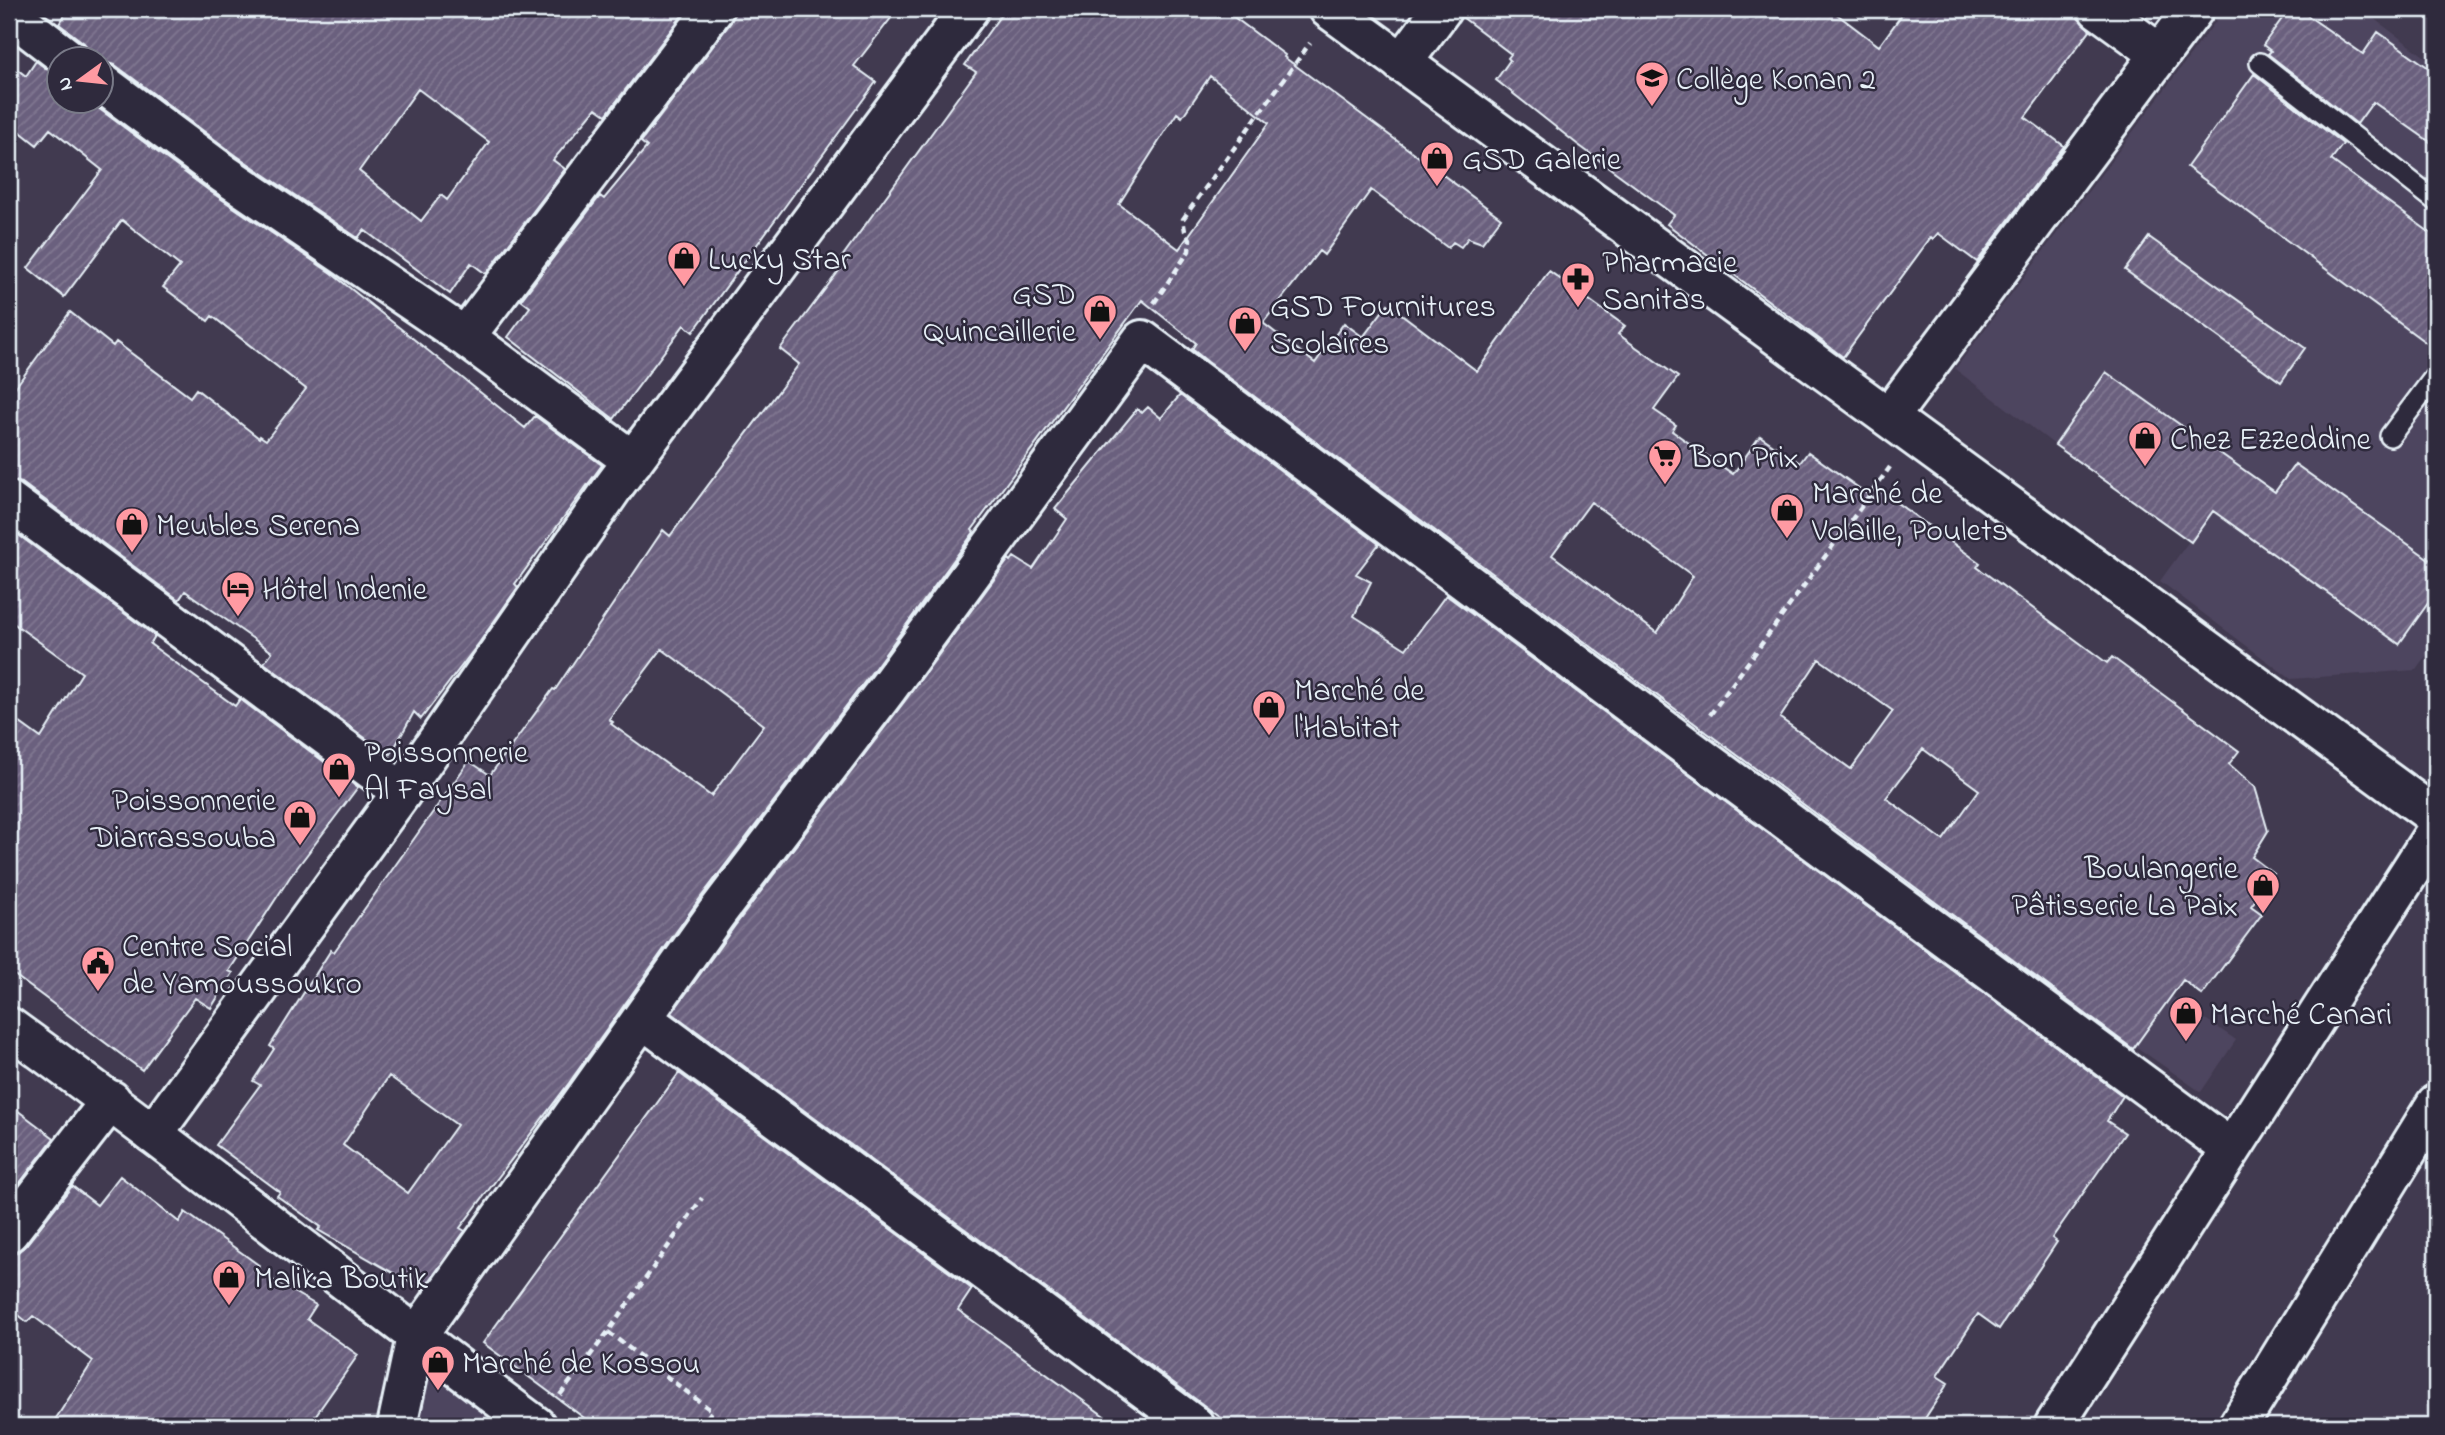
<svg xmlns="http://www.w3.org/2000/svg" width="2445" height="1435" font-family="'Indie Flower',sans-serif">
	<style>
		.built { fill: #4e455e }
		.building { fill: url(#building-hatch); stroke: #e8f1f8; stroke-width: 2; fill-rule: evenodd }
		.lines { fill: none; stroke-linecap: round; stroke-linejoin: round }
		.service-casing { stroke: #e8f1f8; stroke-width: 24 }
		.minor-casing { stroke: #e8f1f8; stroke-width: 44 }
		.tertiary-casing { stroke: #e8f1f8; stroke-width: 44 }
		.trunk-casing { stroke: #e8f1f8; stroke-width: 44 }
		.path { stroke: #e8f1f8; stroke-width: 4.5; stroke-dasharray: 7 5; stroke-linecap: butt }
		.service { stroke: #2f2a3d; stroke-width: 19 }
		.minor { stroke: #2f2a3d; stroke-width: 38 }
		.tertiary { stroke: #2f2a3d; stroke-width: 38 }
		.trunk { stroke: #2f2a3d; stroke-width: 38 }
		.labels { text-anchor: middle; stroke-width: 5; stroke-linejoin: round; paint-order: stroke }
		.poi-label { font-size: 32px; fill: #e8f1f8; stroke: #2f2a3d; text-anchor: start }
	</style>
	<defs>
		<pattern id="building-hatch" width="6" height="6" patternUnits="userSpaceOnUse" patternTransform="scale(1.75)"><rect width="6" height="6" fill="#6b607e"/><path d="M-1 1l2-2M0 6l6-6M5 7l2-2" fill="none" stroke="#807791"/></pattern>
	</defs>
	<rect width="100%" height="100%" fill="#413a50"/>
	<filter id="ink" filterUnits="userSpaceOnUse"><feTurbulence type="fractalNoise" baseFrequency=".0143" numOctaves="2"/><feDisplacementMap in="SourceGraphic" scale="14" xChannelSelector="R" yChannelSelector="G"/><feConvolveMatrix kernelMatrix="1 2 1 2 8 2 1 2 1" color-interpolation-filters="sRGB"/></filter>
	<g filter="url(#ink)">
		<path class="built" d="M2225,9H2361L2436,65V642L2416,670L2291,679L2160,581L2242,468L2107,372L2055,445L1955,369Z
			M2172,996L2236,1040L2201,1092L2135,1046Z
			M420,1359L507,1426H407Z"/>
		<path class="building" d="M69,9H687L606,115L596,108L553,160L565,169L486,274L471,263L450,294L364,230L358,238L237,156L115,65L102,62V60H91L90,51L84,43L59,24ZM418,89L489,142L447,200L441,195L421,221L359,171Z
			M735,9H898L854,66L876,82L693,332L684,325L614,419L508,337L530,307L521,300L600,196L604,199L647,147L641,142L731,22Z
			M1005,9H1223L1285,55L1284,57L1501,218L1482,243L1468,238L1461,247L1453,242L1448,248L1371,190L1324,255L1319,251L1263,323L1315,363L1344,323L1363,337L1388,304L1477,371L1549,271L1625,326L1618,334L1678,377L1654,410L1676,425L1672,431L1733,474L1760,436L1800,463L1808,452L1873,498L1879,490L1980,563L1977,567L2107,663L2112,657L2239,751L2229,764L2255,787L2268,831L2252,857L2274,874L2251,906L2262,914L2202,995L2183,980L2133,1049L1208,362L1192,349L1196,343L1142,300L972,530L974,532L869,676L698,901L569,1083L460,1228L465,1231L423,1290L318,1230L321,1227L277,1196L280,1192L216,1145L260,1085L253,1081L274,1049L270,1046L331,950L334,952L469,761L490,775L553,689L555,690L663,530L670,536L799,364L780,349L847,260L842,257L976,72L965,65ZM1210,76L1269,123L1179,249L1119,204L1177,113L1182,117ZM1591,502L1693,576L1657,633L1552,555ZM662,649L764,725L711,796L611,724L613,722L609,719ZM1819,659L1893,711L1851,769L1780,718ZM1923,749L1979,790L1943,840L1886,798ZM389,1076L457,1125L408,1193L343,1145Z
			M1463,9H1830L1879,46L1906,9H2076L2078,18L2090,30L2025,117L2064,146L1977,262L1938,233L1933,239L1931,237L1843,357L1667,224L1674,215L1577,144L1496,80L1510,60L1508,58L1511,54L1462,17Z
			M2289,9H2298L2363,54L2378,32L2436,73V146L2373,102L2357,124L2268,54L2271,51L2263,45Z
			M36,61L60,79V102H90L211,192L331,273L525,428L535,416L602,465L515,584L518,587L479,643L421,719L414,712L391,754L384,752L264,663L272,652L185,591L179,600L22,483L9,480V396L70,312L113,346L116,342L190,397L196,389L259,438L260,436L266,440L306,389L212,316L208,321L163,287L180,266L122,220L64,297L28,268L102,170L50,129L37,145L9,123V63L26,76Z
			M2254,74L2343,144L2331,160L2436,237V350L2187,167Z
			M2149,237L2305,348L2281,382L2125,270Z
			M2106,372L2275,492L2295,464L2436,564V592L2399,644L2213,511L2191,542L2055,445Z
			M1180,395L1379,544L1356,574L1371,582L1354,616L1406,649L1446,595L2123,1096L2107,1121L2125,1133L2052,1238L2057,1242L1999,1329L1978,1314L1937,1376L1948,1383L1920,1426H1232L672,1013L734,927L904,702L1009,559L1011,561L1014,557L1033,569L1067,519L1055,509L1137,409L1142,413L1148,407L1161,418Z
			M9,528L155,636L150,644L235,706L240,699L358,787L290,877L229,971L233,973L211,1008L195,998L142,1070L9,971V715L41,738L82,673L9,620Z
			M679,1073L972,1289L958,1310L1118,1426H595L483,1343Z
			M9,1104L54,1138L9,1197Z
			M120,1176L179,1222L185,1212L260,1266L257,1271L316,1305L307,1319L358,1355L308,1426H51L93,1361L33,1316L27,1322L9,1307V1253L18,1252L26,1245L72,1186L97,1205Z"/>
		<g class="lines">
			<g class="service-casing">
				<path id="service" d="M2260,63L2436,201
					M2390,436L2436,375"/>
			</g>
			<g class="minor-casing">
				<path id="minor" d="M2098,9L2160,54
					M9,13L70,60
					M1402,63L1442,9
					M102,83L224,174L465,337L633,461
					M465,337L714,9
					M1889,417L2194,9
					M9,501L402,792
					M643,1019L1195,1426
					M153,1134L402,792L614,486L969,9
					M9,1232L111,1100
					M397,1426L416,1337L716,914L887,689L1142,340L1687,747L2231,1149"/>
			</g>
			<g class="tertiary-casing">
				<path id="tertiary" d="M1329,9L2436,817
					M9,1027C188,1156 359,1295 536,1426
					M2054,1426L2436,831"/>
			</g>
			<g class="trunk-casing">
				<path id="trunk" d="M2238,1426L2436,1104"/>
			</g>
			<path class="path" d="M1154,303L1189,251L1190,239L1185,231L1183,219L1310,43
				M1710,715L1890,467
				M608,1332L712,1411L701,1426
				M560,1395L608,1332L702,1198"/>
			<use href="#service" class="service"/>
			<use href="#minor" class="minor"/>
			<use href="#tertiary" class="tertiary"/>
			<use href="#trunk" class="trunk"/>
		</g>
	</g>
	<defs>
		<g id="school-pin" transform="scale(1.75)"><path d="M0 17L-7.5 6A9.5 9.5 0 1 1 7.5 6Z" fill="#ff9aa2" stroke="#2f2a3d"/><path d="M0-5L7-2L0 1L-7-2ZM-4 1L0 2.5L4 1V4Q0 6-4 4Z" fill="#111"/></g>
		<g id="shop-pin" transform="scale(1.75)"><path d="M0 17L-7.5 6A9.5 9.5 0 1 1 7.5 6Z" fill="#ff9aa2" stroke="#2f2a3d"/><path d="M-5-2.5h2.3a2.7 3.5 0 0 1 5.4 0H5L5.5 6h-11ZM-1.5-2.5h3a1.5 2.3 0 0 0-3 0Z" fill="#111"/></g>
		<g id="pharmacy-pin" transform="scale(1.75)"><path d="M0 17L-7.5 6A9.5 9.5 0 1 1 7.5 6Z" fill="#ff9aa2" stroke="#2f2a3d"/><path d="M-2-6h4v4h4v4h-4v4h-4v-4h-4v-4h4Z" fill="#111"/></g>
		<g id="supermarket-pin" transform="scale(1.75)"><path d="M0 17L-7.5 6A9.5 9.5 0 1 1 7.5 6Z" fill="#ff9aa2" stroke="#2f2a3d"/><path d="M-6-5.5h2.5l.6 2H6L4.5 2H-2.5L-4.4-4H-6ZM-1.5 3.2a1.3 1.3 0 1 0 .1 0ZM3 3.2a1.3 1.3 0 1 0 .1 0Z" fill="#111"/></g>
		<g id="hotel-pin" transform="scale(1.75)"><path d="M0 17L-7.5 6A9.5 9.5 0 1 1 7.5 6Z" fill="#ff9aa2" stroke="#2f2a3d"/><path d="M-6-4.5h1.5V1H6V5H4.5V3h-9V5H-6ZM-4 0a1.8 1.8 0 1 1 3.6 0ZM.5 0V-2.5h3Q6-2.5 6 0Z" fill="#111"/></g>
		<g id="civic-pin" transform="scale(1.75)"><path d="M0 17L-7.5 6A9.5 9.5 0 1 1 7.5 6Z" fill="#ff9aa2" stroke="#2f2a3d"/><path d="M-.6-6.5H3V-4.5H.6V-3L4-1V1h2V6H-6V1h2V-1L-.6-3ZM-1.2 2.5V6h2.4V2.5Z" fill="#111"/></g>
	</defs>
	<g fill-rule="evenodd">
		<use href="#school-pin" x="1652" y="78"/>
		<use href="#shop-pin" x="1437" y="158"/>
		<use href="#shop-pin" x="684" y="258"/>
		<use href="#pharmacy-pin" x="1578" y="279"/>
		<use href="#shop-pin" x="1100" y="311"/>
		<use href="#shop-pin" x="1245" y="323"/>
		<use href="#shop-pin" x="2145" y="438"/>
		<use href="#supermarket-pin" x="1665" y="456"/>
		<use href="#shop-pin" x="1787" y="510"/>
		<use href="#shop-pin" x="132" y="524"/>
		<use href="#hotel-pin" x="238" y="588"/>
		<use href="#shop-pin" x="1269" y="707"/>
		<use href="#shop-pin" x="339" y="769"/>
		<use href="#shop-pin" x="300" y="817"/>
		<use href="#shop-pin" x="2263" y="885"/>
		<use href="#civic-pin" x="98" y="963"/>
		<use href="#shop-pin" x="2186" y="1013"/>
		<use href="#shop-pin" x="229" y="1277"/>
		<use href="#shop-pin" x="438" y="1362"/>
	</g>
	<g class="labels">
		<g class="poi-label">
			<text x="1676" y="89">Collège Konan 2</text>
			<text x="1462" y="169">GSD Galerie</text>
			<text x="708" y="269">Lucky Star</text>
			<text x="1602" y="272">Pharmacie<tspan x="1602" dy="37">Sanitas</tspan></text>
			<text x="1076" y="304" text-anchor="end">GSD<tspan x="1076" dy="37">Quincaillerie</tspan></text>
			<text x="1270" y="316">GSD Fournitures<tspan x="1270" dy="37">Scolaires</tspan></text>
			<text x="2170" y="449">Chez Ezzeddine</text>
			<text x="1690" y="467">Bon Prix</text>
			<text x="1812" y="503">Marché de<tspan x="1812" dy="37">Volaille, Poulets</tspan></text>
			<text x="156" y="535">Meubles Serena</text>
			<text x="262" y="599">Hôtel Indenie</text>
			<text x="1294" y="700">Marché de<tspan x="1294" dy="37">l'Habitat</tspan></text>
			<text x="364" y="762">Poissonnerie<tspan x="364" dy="37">Al Faysal</tspan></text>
			<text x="276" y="810" text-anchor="end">Poissonnerie<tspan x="276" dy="37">Diarrassouba</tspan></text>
			<text x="2238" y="878" text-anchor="end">Boulangerie<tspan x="2238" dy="37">Pâtisserie La Paix</tspan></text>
			<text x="122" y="956">Centre Social<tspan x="122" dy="37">de Yamoussoukro</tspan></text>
			<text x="2210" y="1024">Marché Canari</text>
			<text x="254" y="1288">Malika Boutik</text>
			<text x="462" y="1373">Marché de Kossou</text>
		</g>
	</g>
	<rect width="2445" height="1435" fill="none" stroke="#2f2a3d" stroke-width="35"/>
	<rect x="18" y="18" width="2410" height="1400" fill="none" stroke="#e8f1f8" stroke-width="2.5" filter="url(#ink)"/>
	<g transform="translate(80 80) rotate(255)"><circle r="33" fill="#2f2a3d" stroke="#797a88" stroke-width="2"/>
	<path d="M0-5L12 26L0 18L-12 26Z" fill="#ff9aa2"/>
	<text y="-10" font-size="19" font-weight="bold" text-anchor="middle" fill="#e8f1f8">N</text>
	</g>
</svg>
